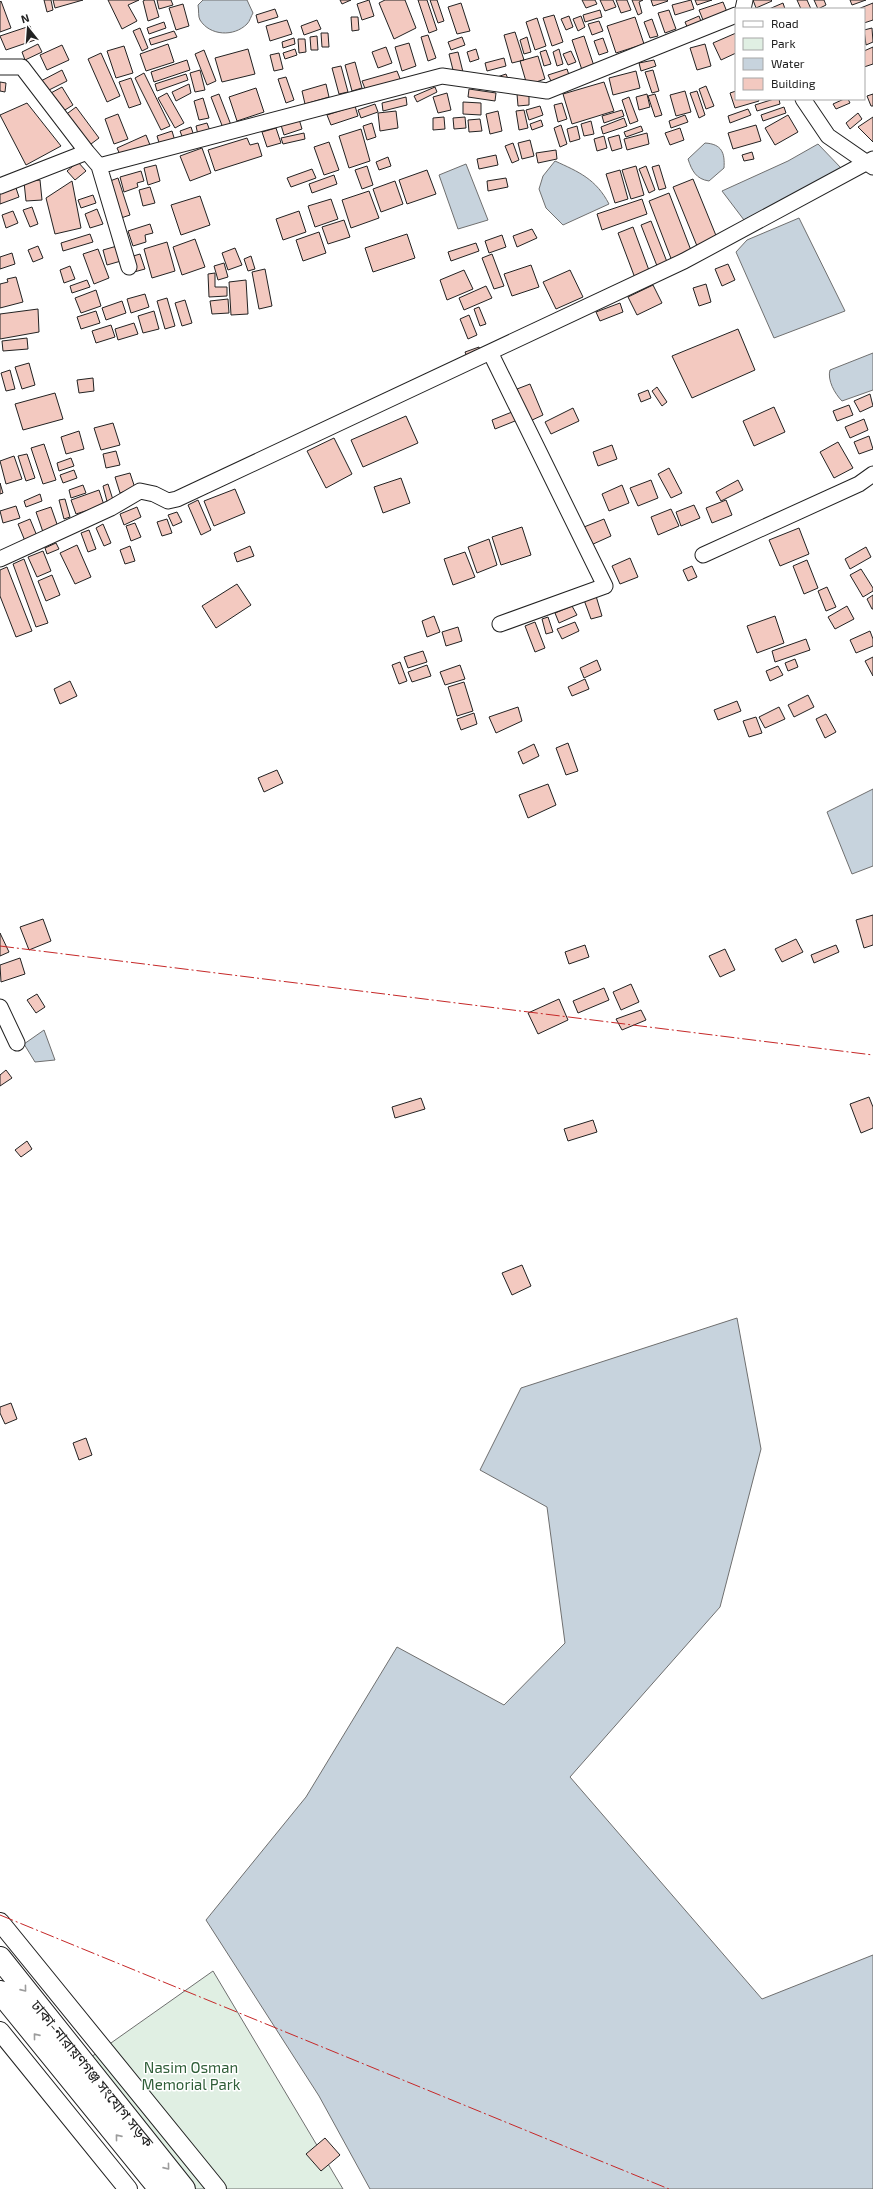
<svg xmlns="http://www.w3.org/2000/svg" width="873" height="2189" font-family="'Exo 2','Noto Sans Bengali',sans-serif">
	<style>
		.green { fill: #e0efe3; stroke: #6f6f6f }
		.water { fill: #c7d3dd; stroke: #6f6f6f }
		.building { fill: #f3c9c0; stroke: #222 }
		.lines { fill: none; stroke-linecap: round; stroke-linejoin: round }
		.minor-casing { stroke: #222; stroke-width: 17 }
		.tertiary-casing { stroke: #222; stroke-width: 20 }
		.primary-casing { stroke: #222; stroke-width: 24 }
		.minor { stroke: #fff; stroke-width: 15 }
		.tertiary { stroke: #fff; stroke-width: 18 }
		.primary { stroke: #fff; stroke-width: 22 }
		.power { stroke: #c62828; stroke-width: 1; stroke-dasharray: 14 3 2 3; stroke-linecap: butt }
		.oneway { stroke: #9c9c9c }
		.labels { text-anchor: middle; stroke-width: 3; stroke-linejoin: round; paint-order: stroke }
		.park-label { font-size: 15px; fill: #2f5e38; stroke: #fff }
		.street-label { font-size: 15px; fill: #222; stroke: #fff }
	</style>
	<rect width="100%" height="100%" fill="#fff"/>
	<path class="green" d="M213,1971L343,2189H189L84,2062Z"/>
	<path class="water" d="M203,0H247L253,13C251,16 250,21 247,24C234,37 210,36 200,20C198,17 199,10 198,5Z
		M705,143C722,144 725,153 724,168L709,181C696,179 692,171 688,159Z
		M818,144L842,169L744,220L722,191L788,161Z
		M555,161C579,172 596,179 609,204L563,225L546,208L539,189L543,176Z
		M466,164L488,220L458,229L439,175Z
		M799,218L845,311L774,338L736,252L747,240Z
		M873,353V390L842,401C835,394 827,380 830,370Z
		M873,789V866L852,874L827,812Z
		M44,1030L55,1060L35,1062L24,1044Z
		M737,1318L761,1449L720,1607L570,1777L762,1999L873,1955V2189H370L319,2096L206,1920L306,1797L397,1647L504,1705L565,1643L547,1507L480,1470L521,1388Z"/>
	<path class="building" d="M44,0H51L53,10L47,12Z
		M53,0H83L55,8Z
		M108,0H139L128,5L137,21L122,29Z
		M145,0H154L159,17L148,21L143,1Z
		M157,0H171L173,5L159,9Z
		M340,0H351L342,4Z
		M369,0L374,16L362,20L357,4Z
		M385,0H405L416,28L394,39L379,3Z
		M418,0H427L437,30L429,33Z
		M430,0H437L444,21L438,23Z
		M582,0H595L597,4L586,8Z
		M600,0H613L616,7L605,11Z
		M616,0H627L631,10L621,13Z
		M632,0H643L639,2L642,13L638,15Z
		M651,0H667L668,1L653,6Z
		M691,0L694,9L675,15L672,5Z
		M695,0H712L697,5Z
		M753,0H771L772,1L756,8Z
		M797,0H807L811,9H801Z
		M814,0H824L826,5L818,9Z
		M850,0H866L852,5Z
		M1,1L11,28L0,32V2Z
		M723,2L727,12L703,20L699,10Z
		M461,3L470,31L457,34L448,7Z
		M783,3L785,9H769Z
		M873,3V20L864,23V9H858Z
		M183,4L189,26L176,30L169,8Z
		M275,9L278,17L258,23L256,15Z
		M600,10L602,17L585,22L583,15Z
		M669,10L676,29L665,33L658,13Z
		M554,15L563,42L552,46L543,18Z
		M569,16L573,27L566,30L561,19Z
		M581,16L585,27L578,31L573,19Z
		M699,16L702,24L688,29L685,22Z
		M351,17H358L359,30L352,31Z
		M635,17L644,44L616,53L607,26Z
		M537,18L546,46L535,50L526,22Z
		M652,19L658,36L650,38L644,22Z
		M287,20L292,34L270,41L266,26Z
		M317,20L321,29L304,35L301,26Z
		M599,21L603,31L592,35L588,24Z
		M164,22L166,28L149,34L147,28Z
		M30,26L35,40L6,50L0,36Z
		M140,28L148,48L142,51L133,31Z
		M872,28L873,42L866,45L864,30Z
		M174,31L177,37L151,45L149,39Z
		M515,32L524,60L512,63L504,35Z
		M321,33H328L329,47H322Z
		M736,33V53L721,60L713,43Z
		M428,35L436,58L428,61L421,37Z
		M317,36L318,50H311L310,37Z
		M584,36L594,66L582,70L572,40Z
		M462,37L465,45L451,50L448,42Z
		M527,37L531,52L524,54L520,40Z
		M294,38L295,44L283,48L282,42Z
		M603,38L608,52L599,55L594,41Z
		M298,39H305L306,52L299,53Z
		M409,43L416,66L402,71L395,47Z
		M38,44L42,52L25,60L22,52Z
		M168,44L174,62L146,71L140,54Z
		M705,44L711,66L697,70L690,48Z
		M62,45L69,60L47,70L40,55Z
		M124,46L133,73L116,78L107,51Z
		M386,47L392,63L378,68L372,52Z
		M873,47V64L864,67V51Z
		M248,49L255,74L222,82L215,58Z
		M295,49L297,55L285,59L283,53Z
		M476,49L479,59L470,62L467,52Z
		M559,49L563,64L557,66L553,52Z
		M204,50L216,81L207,85L195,54Z
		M546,50L551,64L544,66L540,52Z
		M571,51L576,62L568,65L563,54Z
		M458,52L463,72L454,74L449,54Z
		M101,53L120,96L107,102L88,59Z
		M279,53L283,69L274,71L270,55Z
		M538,56L545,79L527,85L520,61Z
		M504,58L506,66L487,71L485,63Z
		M187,60L190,70L154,82L151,72Z
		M654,60L656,66L641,71L639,63Z
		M355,62L362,88L352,91L345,65Z
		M341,66L348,92L339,94L332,68Z
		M567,69L569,75L551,81L548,75Z
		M62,70L67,81L45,92L39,82Z
		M200,70L205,90L195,92L190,73Z
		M653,70L659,91L652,93L645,72Z
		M397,71L401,81L366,91L362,81Z
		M636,71L640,88L613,95L609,78Z
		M144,73L170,126L161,130L135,78Z
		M186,74L188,80L157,91L155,84Z
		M506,74L508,79L497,77Z
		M286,77L294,100L286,103L278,79Z
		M131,78L141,104L129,108L119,82Z
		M0,82L6,83L5,92L0,91Z
		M604,82L614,111L572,124L563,94Z
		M189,84L191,93L176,101L172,92Z
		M326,84L329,97L305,104L302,91Z
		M706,86L714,106L706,109L699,89Z
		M62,87L73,105L60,113L49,94Z
		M435,87L437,92L417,102L414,96Z
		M256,88L264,112L237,121L229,97Z
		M469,89L496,93L495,101L468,97Z
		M685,91L691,112L676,116L670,95Z
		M697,91L705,115L699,118L690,93Z
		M736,91V99H758L759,101L735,108L730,93Z
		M167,93L184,123L175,128L158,98Z
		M447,93L451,110L438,113L433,97Z
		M219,94L231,125L223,128L211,97Z
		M517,94H529V105L518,106Z
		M647,94L650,107L639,110L636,97Z
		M655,94L662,115L655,117L648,96Z
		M873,94V106H871L867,96Z
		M406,97L407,105L383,111L382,103Z
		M629,97L638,121L630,124L622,100Z
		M203,98L209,118L199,120L194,101Z
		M774,99H779L780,104L757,111L755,105Z
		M844,99H848L850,103L836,109L833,104Z
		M463,102L481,103V115L463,114Z
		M27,103L61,146L26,165L0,115Z
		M562,103L567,119L558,122L554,105Z
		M375,104L378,112L361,118L358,110Z
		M355,106L358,116L331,125L327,115Z
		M540,106L543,115L529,120L526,110Z
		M76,107L99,138L87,147L64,116Z
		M784,107L786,113L763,121L761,115Z
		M748,109L751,115L730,123L728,116Z
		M524,110L528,128L519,130L516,111Z
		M622,110L624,116L604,123L602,116Z
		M396,111L398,128L380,131L378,113Z
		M498,111L502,131L490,134L486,114Z
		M858,113L862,119L850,129L846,123Z
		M118,114L128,139L114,144L105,119Z
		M685,115L688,122L671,128L669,121Z
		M788,115L798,132L775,145L765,128Z
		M444,117L445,129L433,130V118Z
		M465,117L466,128L454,129L453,118Z
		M873,117V142L858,127Z
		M624,118L627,126L603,134L601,127Z
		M299,119L302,129L284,135L281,125Z
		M480,119L482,131L469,132L468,120Z
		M541,120L543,126L532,130L530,124Z
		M591,121L594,134L584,136L581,124Z
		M207,123L210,131L198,135L196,126Z
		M372,123L376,137L367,140L363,126Z
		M561,125L567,144L560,147L554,128Z
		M756,125L761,141L733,149L728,133Z
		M577,126L580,139L570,142L567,129Z
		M641,126L643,131L626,137L624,132Z
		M191,127L194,136L183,139L180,131Z
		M276,128L281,143L267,147L262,132Z
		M680,128L684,140L670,145L665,133Z
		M361,129L370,161L349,168L339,136Z
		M172,131L175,141L160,146L157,136Z
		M304,133L305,139L283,144L281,138Z
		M647,133L649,144L627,150L624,139Z
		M146,135L150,145L121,157L117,148Z
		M619,135L622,148L612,151L608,138Z
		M604,136L607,148L597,151L594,139Z
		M247,138L250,145L258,143L262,156L215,171L208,150Z
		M530,140L534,156L522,159L518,143Z
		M329,142L339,170L324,175L314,147Z
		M513,143L519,160L512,163L505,146Z
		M202,148L211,173L190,181L180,156Z
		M556,150L557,159L538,163L536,153Z
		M752,152L754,159L744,161L742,155Z
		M496,155L498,165L479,169L477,159Z
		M388,157L391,166L379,170L376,162Z
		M78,162L86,171L75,180L67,171Z
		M156,165L160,181L148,185L144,168Z
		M659,165L666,188L659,190L652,167Z
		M367,166L373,185L362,189L355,170Z
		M636,166L644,195L631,199L622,170Z
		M646,166L655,190L649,193L639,169Z
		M312,169L316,178L291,187L287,178Z
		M427,170L436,194L407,204L399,180Z
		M620,170L628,199L615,203L606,174Z
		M141,171L144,181L137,183L138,187L124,192L120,177Z
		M334,175L337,184L312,193L309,184Z
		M118,178L130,215L121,218L110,181Z
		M506,178L508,187L488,191L487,181Z
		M693,179L717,238L697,246L673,187Z
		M40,180L42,200L26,201L24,182Z
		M72,181L81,228L55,234L46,198Z
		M395,181L403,204L381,212L373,189Z
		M150,187L155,203L143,206L139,190Z
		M16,188L19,197L0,204V194Z
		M369,191L379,218L351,228L342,200Z
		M669,193L692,253L672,261L649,201Z
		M93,195L96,203L81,208L78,200Z
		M200,196L210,225L181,235L171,205Z
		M331,199L338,219L315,227L308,206Z
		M642,199L647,214L602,230L597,214Z
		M32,207L38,224L30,227L23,210Z
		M97,209L103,224L90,228L85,214Z
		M13,211L18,223L6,228L2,215Z
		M299,211L306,232L283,240L276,219Z
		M344,220L350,237L328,244L322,227Z
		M651,221L669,267L659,271L641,225Z
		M150,224L153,233L145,235L146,242L133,246L128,231Z
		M633,227L650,273L635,278L618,233Z
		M532,229L537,238L517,247L513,236Z
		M319,232L326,253L303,261L296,240Z
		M90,234L93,242L63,251L61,243Z
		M407,234L415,258L373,272L365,248Z
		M502,235L506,247L489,253L485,241Z
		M195,239L205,267L182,275L173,247Z
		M167,242L175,271L152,278L144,249Z
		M476,243L479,251L451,261L448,252Z
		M38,246L43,258L33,262L28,250Z
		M117,246L121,261L107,265L103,250Z
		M235,248L242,265L228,270L222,253Z
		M98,249L109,278L94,284L83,254Z
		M12,253L15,264L0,269V257Z
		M140,254L145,269L134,272L130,257Z
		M492,254L504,286L494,289L482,258Z
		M251,256L255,269L248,271L244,259Z
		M224,263L228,277L218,280L214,266Z
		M728,264L735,280L722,286L715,269Z
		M531,265L539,287L512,296L504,274Z
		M70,266L75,279L64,283L60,270Z
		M265,269L272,306L259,309L252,272Z
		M464,270L473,289L447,300L440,280Z
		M570,270L583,297L556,309L543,282Z
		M215,273V287H227V296L209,297L208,274Z
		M16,277L23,302L0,308V284L8,282L7,279Z
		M87,280L90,287L72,293L70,286Z
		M246,280L248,314L231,315L229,282Z
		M706,284L711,302L699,306L693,288Z
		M653,285L662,303L637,315L628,297Z
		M486,286L492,298L464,310L459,298Z
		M96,290L101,306L81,313L75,298Z
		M145,294L149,307L131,313L127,299Z
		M167,298L175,326L165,329L157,301Z
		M228,299L229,313L212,314L210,301Z
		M185,300L192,323L182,326L175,303Z
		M122,301L126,313L106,320L102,308Z
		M620,303L623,312L600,321L596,312Z
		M479,307L486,324L480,326L474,309Z
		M38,309L39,332L0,339V314Z
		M96,311L100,323L81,329L77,317Z
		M154,311L159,329L143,333L138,316Z
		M469,315L477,335L468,339L460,319Z
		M134,323L138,334L118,340L115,329Z
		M111,325L115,337L96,343L92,331Z
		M738,329L755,370L692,398L672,356Z
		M27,338L28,349L3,351L2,341Z
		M479,347L481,353L468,359L465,352Z
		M29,363L35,385L22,389L15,367Z
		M10,370L15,389L6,391L1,373Z
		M93,378L94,391L79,393L77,380Z
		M530,384L543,415L530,421L517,389Z
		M657,387L667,402L662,406L652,391Z
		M648,390L651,398L641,402L638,394Z
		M55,393L63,419L23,430L15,404Z
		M870,394L873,406L860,412L854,401Z
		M849,405L853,415L837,421L833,411Z
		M774,407L785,432L754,446L743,421Z
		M573,408L579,421L551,434L545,422Z
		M517,410L520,419L495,429L492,420Z
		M406,416L418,443L363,467L351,440Z
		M864,419L868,430L850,438L845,427Z
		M113,423L120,445L101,450L94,428Z
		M79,431L84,449L66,454L61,437Z
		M869,436L873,449L859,454L854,442Z
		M334,438L352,474L326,488L307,451Z
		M838,442L853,468L834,478L820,452Z
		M44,444L56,480L43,484L31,448Z
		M612,445L617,459L598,466L593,452Z
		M116,451L120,465L106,468L103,454Z
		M27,454L35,478L26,481L18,456Z
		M14,456L22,479L6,484L0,461Z
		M71,458L74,466L59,471L57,463Z
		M669,468L682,493L671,498L658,474Z
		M74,470L77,478L63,483L60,475Z
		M130,473L135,488L120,493L115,477Z
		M401,478L410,503L383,513L374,487Z
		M651,480L658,498L638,506L630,488Z
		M738,480L743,490L721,501L716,492Z
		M0,483L3,493L0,494Z
		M108,484L114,503L108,505L103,486Z
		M83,485L86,493L71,498L69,490Z
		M622,485L629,503L609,511L602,494Z
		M235,489L245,513L214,526L204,501Z
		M99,490L104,505L76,514L71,500Z
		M40,494L42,501L26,507L24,501Z
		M65,499L70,517L64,519L59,500Z
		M198,500L211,530L201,535L188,505Z
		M726,500L732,515L712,523L706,508Z
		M694,505L700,518L681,526L676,512Z
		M16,506L20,518L3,523L0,511Z
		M51,507L58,527L43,532L36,512Z
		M137,507L141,517L124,525L120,514Z
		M671,509L679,526L658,535L651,517Z
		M177,512L182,522L173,526L168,515Z
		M30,519L37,536L25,541L18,524Z
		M167,519L172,533L162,536L157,522Z
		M604,519L611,536L591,545L584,527Z
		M135,523L141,537L131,541L126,526Z
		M103,524L111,543L104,546L96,528Z
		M522,527L531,555L501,565L492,537Z
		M799,528L809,554L780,566L769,540Z
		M89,530L96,549L88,552L81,533Z
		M489,539L497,565L477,573L468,547Z
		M56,543L59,549L47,554L45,548Z
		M77,545L91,577L75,584L60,553Z
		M130,546L135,561L125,564L120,550Z
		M250,546L254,556L237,562L234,553Z
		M866,547L871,557L850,569L845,559Z
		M43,551L51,571L37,577L28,557Z
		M465,552L475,577L453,585L444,559Z
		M630,558L638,577L620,584L612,566Z
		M24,559L48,623L36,627L13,564Z
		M807,560L818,588L804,594L793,566Z
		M692,566L697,577L688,581L683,570Z
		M7,567L32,631L16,637L0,596V570Z
		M861,569L873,588V591L863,597L850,575Z
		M52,575L60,595L46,601L38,581Z
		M237,584L251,605L216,628L202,606Z
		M827,587L836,607L826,611L818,591Z
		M873,595V609H872L867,599Z
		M596,596L602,616L591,619L584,600Z
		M572,606L577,615L559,623L555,613Z
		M847,606L854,619L835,629L828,617Z
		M434,616L440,632L427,637L422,621Z
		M775,616L784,643L757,653L747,626Z
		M548,617L553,632L546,634L542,619Z
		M535,622L545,648L535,652L525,626Z
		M575,622L579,631L562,639L557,629Z
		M458,627L462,641L446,646L442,632Z
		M870,631L873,639V646L856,653L850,640Z
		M806,639L810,650L775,662L772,651Z
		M423,651L427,662L408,668L404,657Z
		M873,657V676L865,661Z
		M795,659L798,667L788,671L785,663Z
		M597,660L601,670L584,678L580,668Z
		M400,662L407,681L399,684L392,665Z
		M427,665L431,676L412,682L408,672Z
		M460,665L465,679L445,685L440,672Z
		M778,666L783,675L770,681L766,671Z
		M585,679L589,689L572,696L568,687Z
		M70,681L77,696L60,704L54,689Z
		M464,682L473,711L457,716L448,687Z
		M808,695L814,707L794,717L788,705Z
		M737,701L741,711L718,720L714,710Z
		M518,707L522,721L496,733L489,717Z
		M779,707L785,719L765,728L759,717Z
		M474,713L477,724L461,730L457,719Z
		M826,714L836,732L825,738L816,719Z
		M756,717L762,733L749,737L743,721Z
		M568,743L578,771L566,775L556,748Z
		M534,744L539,756L523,764L518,752Z
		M277,770L283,783L264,792L258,778Z
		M548,784L556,805L528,818L519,795Z
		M873,915V945L864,948L856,920Z
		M43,919L51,941L29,950L20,927Z
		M0,933L9,952L0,956Z
		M796,939L803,952L782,962L775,949Z
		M585,945L589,957L569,964L565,952Z
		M836,945L839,952L814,963L811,955Z
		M725,949L735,970L720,977L709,956Z
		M20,958L25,974L1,982L0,965Z
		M631,984L639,1002L621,1010L613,992Z
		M604,988L609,1000L578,1013L573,1001Z
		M37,994L45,1007L36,1013L27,1000Z
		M559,999L568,1020L538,1034L528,1013Z
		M641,1010L646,1020L622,1030L616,1019Z
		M6,1070L12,1078L0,1086V1075Z
		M869,1097L873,1107V1128L861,1133L850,1104Z
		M421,1098L425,1109L395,1118L392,1107Z
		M593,1120L597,1132L568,1141L564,1129Z
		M27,1141L32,1149L21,1157L15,1150Z
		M522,1265L531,1286L512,1295L502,1273Z
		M11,1403L17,1419L5,1424L0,1413V1407Z
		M86,1438L92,1455L79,1460L73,1443Z
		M325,2138L340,2155L321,2171L306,2154Z"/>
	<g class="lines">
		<g class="minor-casing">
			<path id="minor" d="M743,9L745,0
				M0,67H22L87,152
				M803,99L828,136L873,167
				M99,166L129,267
				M0,186L87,152L99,166L442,76L547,91L736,15
				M491,354L605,586L500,624
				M703,555L859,484L873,474
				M0,559L111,508L140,491L154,494L168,501L177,499L684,261L873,159
				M0,1007L17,1043"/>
		</g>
		<g class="tertiary-casing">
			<path id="tertiary" d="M0,1922L217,2189
				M0,2031L128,2189"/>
		</g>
		<g class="primary-casing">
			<path id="primary" d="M0,1958L184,2189
				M0,1992L160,2189"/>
		</g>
		<use href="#minor" class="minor"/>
		<use href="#tertiary" class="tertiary"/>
		<use href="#primary" class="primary"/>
		<path class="power" d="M0,946L873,1055
			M0,1915L669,2189"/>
	</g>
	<defs><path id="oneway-chevron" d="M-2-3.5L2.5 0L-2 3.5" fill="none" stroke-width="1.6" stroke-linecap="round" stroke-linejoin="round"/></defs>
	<g class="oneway">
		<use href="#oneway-chevron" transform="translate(24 1989) rotate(51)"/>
		<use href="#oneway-chevron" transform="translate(36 2036) rotate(-129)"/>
		<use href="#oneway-chevron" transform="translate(118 2137) rotate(-129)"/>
		<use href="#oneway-chevron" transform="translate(167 2167) rotate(51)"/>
	</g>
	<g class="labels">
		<g class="park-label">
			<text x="191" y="2073">Nasim Osman<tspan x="191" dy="17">Memorial Park</tspan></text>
		</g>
		<g class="street-label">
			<text transform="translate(92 2074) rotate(51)" y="5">ঢাকা-নারায়ণগঞ্জ সংযোগ সড়ক</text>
		</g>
	</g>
	<rect x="735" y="8" width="130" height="92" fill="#ffffff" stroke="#a7a7a7"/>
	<rect x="743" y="21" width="20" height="6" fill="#ffffff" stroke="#a7a7a7"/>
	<text x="771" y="28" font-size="12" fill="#222222">Road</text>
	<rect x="743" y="38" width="20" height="12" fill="#e0efe3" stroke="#a7a7a7"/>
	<text x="771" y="48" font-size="12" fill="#222222">Park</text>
	<rect x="743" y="58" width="20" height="12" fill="#c7d3dd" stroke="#a7a7a7"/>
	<text x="771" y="68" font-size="12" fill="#222222">Water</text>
	<rect x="743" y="78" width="20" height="12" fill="#f3c9c0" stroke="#a7a7a7"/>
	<text x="771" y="88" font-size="12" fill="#222222">Building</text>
	<g transform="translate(28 28) rotate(343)" stroke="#ffffff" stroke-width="3" paint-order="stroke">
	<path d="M0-3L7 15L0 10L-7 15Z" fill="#222222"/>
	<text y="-6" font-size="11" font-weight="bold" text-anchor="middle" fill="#222222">N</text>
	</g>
</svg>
